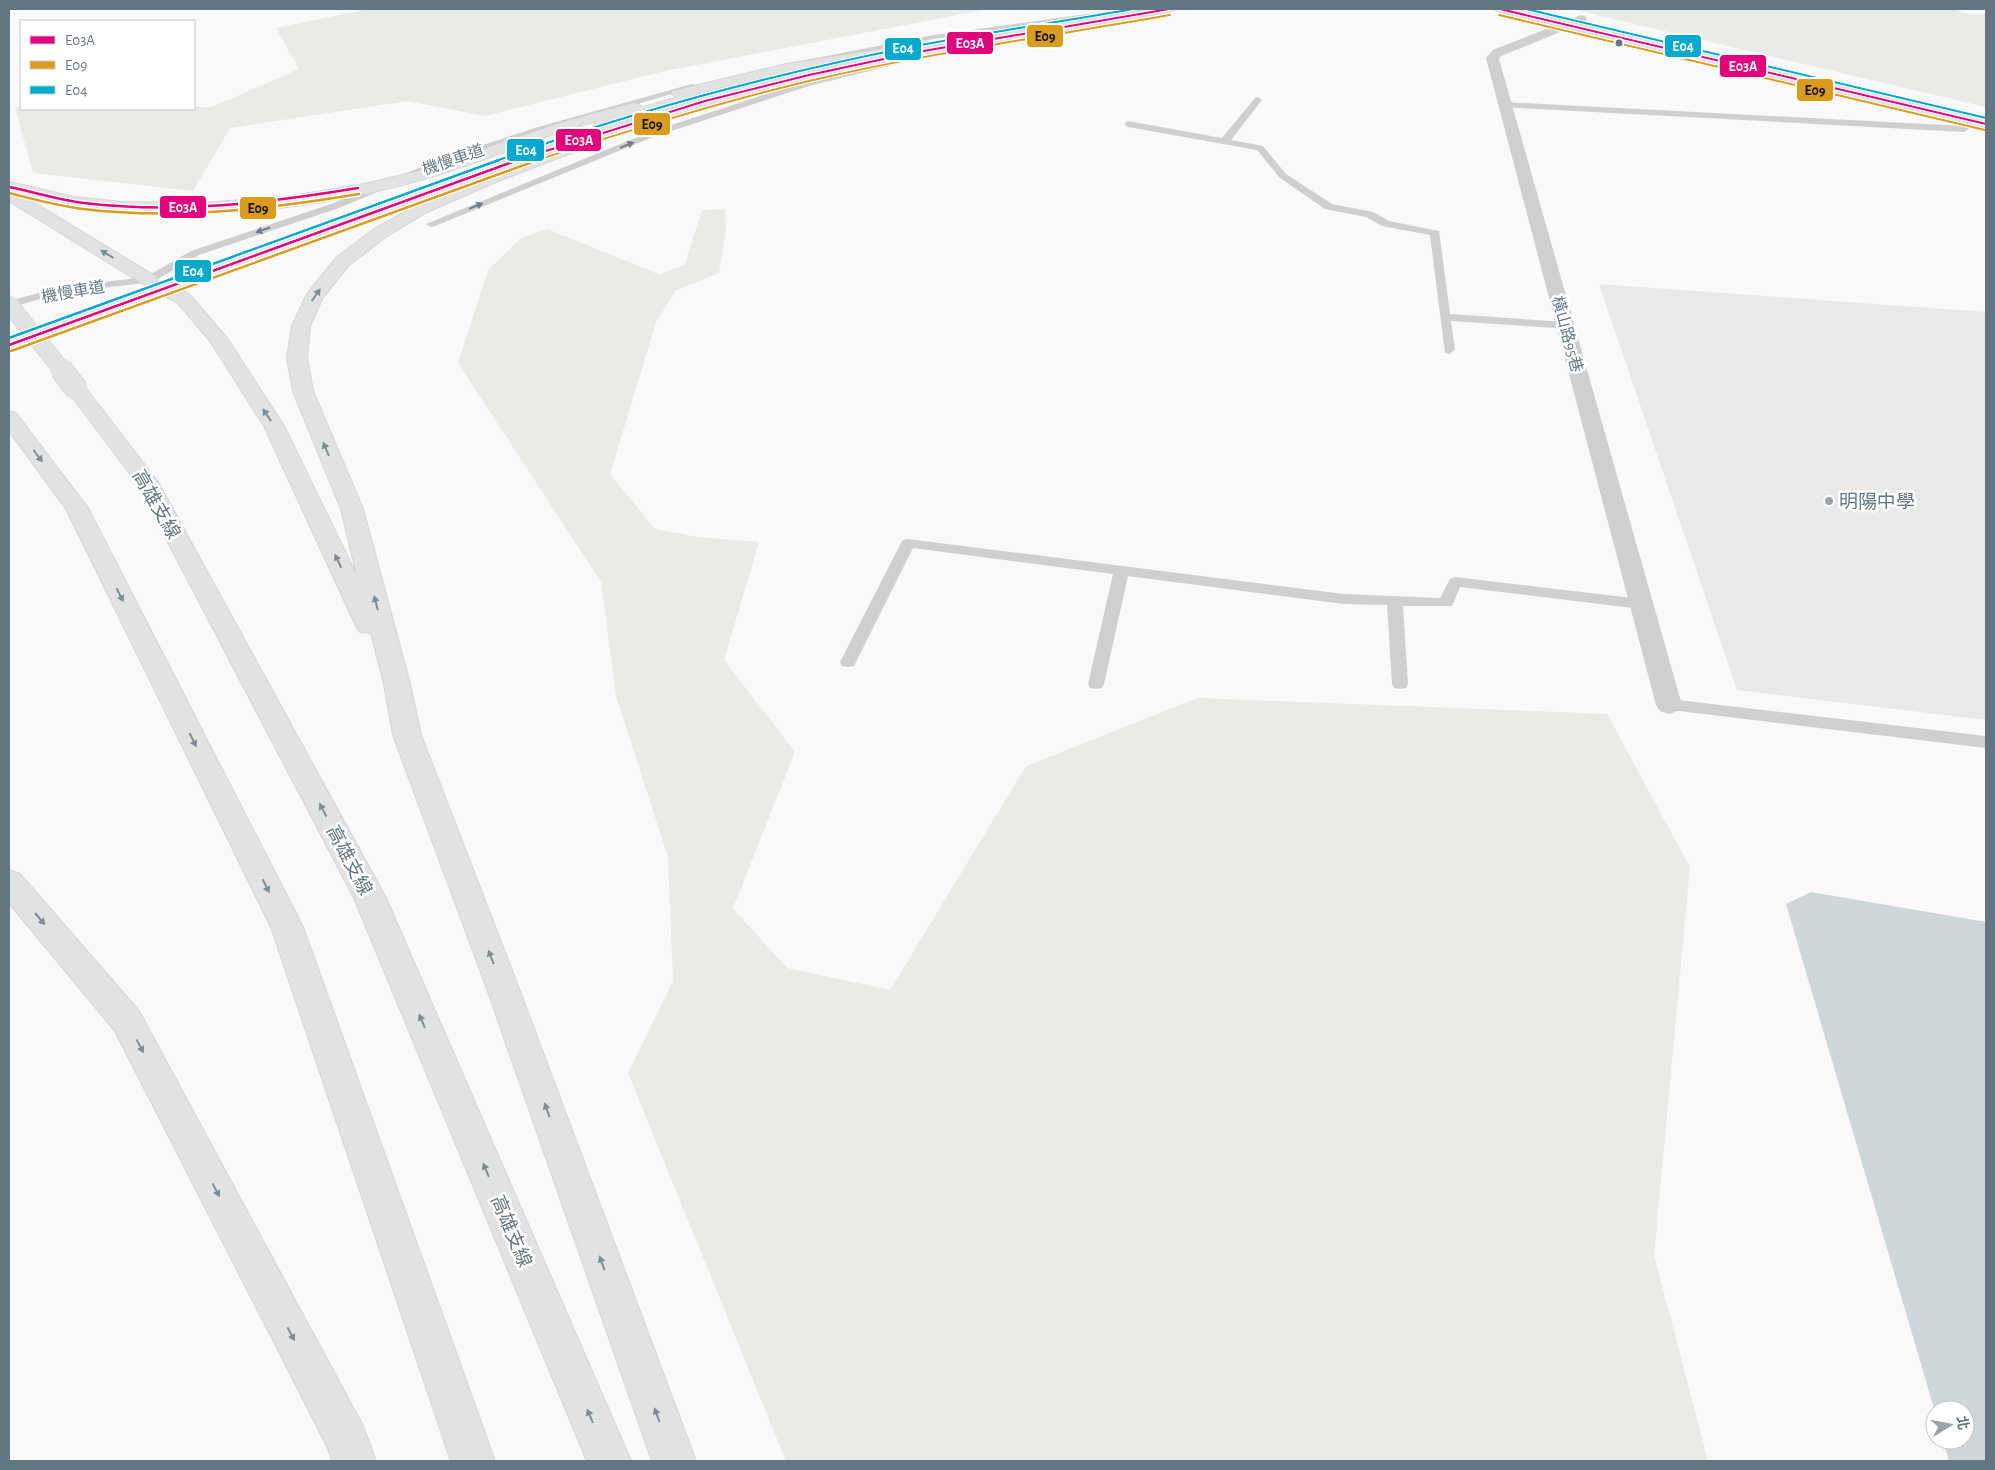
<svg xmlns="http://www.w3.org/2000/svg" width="1995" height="1470" font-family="'Alegreya Sans','Noto Sans TC',sans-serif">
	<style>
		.built { fill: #e8e9e9 }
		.green { fill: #e8ebe6 }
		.water { fill: #ced6d9 }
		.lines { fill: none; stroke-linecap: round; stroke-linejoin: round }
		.secondary-casing { stroke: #d5d6d7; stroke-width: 2 }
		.primary-casing { stroke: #d5d6d7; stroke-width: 2 }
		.highway-casing { stroke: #d5d6d6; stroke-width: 2 }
		.lane { fill: #cecfd0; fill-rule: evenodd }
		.street { fill: #cecfd0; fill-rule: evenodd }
		.secondary { fill: #e1e2e2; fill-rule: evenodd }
		.primary { fill: #e1e2e2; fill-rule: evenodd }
		.highway { fill: #e1e2e2; fill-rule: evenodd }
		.highway-bridge-far1-casing { stroke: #d5d6d6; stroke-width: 18; stroke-linecap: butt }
		.highway-bridge-casing { stroke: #d5d6d6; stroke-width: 24; stroke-linecap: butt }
		.highway-bridge-far1 { stroke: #e1e2e2; stroke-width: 17 }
		.highway-bridge { stroke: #e1e2e2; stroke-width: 22 }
		.bus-1-far1-casing { stroke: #fff; stroke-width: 4 }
		.bus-1-casing { stroke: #fff; stroke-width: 5 }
		.bus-2-far1-casing { stroke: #fff; stroke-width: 4 }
		.bus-2-casing { stroke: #fff; stroke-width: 5 }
		.bus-3-far1-casing { stroke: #fff; stroke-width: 4 }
		.bus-3-casing { stroke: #fff; stroke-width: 5 }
		.bus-1-far1 { stroke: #e5007d; stroke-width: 2 }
		.bus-1 { stroke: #e5007d; stroke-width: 2.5 }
		.bus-2-far1 { stroke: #da9c1a; stroke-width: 2 }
		.bus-2 { stroke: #da9c1a; stroke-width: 2.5 }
		.bus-3-far1 { stroke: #00a9ce; stroke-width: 2 }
		.bus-3 { stroke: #00a9ce; stroke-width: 2.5 }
		.oneway { fill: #707f8b }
		.oneway2 { fill: #7e8c96 }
		.bus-dot { fill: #657683; stroke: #fff; stroke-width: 2 }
		.poi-dot { fill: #99a4ac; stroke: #fff; stroke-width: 2 }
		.labels { text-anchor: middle; stroke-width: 5; stroke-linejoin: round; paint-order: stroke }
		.far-street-label { font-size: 16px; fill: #657683; stroke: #fff }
		.poi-label { font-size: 19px; fill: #657683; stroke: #fff; text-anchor: start }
		.street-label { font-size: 19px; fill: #657683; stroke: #fff }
		.line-badge { stroke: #fff; stroke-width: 2 }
		.badge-label { font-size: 14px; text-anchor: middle; font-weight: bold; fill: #fff }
		.pale-badge-label { font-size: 14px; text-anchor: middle; font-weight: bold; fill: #111 }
	</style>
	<rect width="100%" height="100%" fill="#f9f9f9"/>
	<path class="built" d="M1599,284L1986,312V720L1737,690Z"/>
	<path class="green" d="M368,9H988L665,71L485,116L408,101L230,128L193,191L33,173L15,107H21V109H194V107H212L299,69L276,28Z
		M1571,9H1951L1973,15L1986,13V107Z
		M725,209L726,229L719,273L676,290L656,322L610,474L655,529L698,537L759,542L724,660L795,752L733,908L787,968L890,990L1026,766L1198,698L1607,714L1690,867L1654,1255L1708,1461H786L628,1073L673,981L668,857L616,696L601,582L458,363L488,270L521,238L548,229L660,275L685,264L702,210Z"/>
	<path class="water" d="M1811,892L1986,922V1461H1949L1943,1440H1965V1410H1935V1412L1786,904Z"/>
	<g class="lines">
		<g class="secondary-casing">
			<path id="secondary" d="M1150,9H1175L1169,12C1066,30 962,47 859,69C797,82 736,99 675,114L670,113L668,110L669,108L625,121L631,125L629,128L530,160L9,351V339L520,154L605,126H597L595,123L597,120L693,93L698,94L700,97L698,99C846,59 998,34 1150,9Z"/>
		</g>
		<g class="primary-casing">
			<path id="primary" d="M1494,9H1514L1986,120V128L1500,12Z"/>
		</g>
		<g class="highway-casing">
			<path id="highway" d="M906,45L910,46L912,49L910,52L786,72L678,98L671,94L673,91L786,64Z
				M705,97L710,98L712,101L710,104L612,137L496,182L427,212L386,237L349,265L322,299L310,326L307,358L313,391L363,509L410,684L421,735L518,986L696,1461H652L486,986L393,735L384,684L371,633L360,632L356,626L264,426L210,341L177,302L157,293L154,289L157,285L163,284L169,285L189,294L227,338L284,426L357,576L341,509L293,391L287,358L292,326L307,294L337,257L374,229L415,206L486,176L602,131Z
				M634,103L639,104L641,107L639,110C617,116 595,121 573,128C525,143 479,163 431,177C323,209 195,223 83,208C62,205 41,199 20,194L155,276L158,280L155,284L149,285L143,284L9,201V182L74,197L122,202L203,203L285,197L364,184L419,171L563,122Z
				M77,384L84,386L158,482L386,898L631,1461H587L354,898L137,483L67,390L70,386Z
				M9,411L16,413L88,508L303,927L495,1461H451L271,927L66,509L9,431Z
				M9,870L20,874L139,1011L363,1426L376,1461H332L328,1448L115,1031L9,903Z"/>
		</g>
		<path class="lane" d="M1087,14H1090V18L934,39L791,67L787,65L791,63L934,35Z
			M927,52L931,54L930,56L809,86L653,137L435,226L431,227L426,224L647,133L803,82Z
			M692,84L699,86L544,131L449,162L339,208L199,255L153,282L61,293L9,308V301L60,287L146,277L191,251L331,204L443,158L538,127Z
			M1258,97L1262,100L1231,140L1263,146L1286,174L1332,204L1373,212L1389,221L1439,231L1450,314L1565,322L1571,326L1569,329L1451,321L1455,350L1449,354L1445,353L1430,235L1382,226L1366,217L1325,209L1280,178L1257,150L1128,127L1124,124L1128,121L1222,138L1255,98Z
			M1504,102L1964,126L1969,129L1964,132L1501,107V103Z
			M908,539L1344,594L1440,598L1450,579L1455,577L1641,599L1647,601L1649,604L1647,607L1641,609L1460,587L1452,606H1403L1408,684L1406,688L1400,689L1394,688L1392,684L1387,605L1344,604L1128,576L1104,684L1102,688L1096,689L1090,688L1088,684L1113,574L913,548L854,666L848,667L842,666L840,662L901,543L903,540Z
			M1669,699L1986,736V748L1663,709L1660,705L1663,701Z"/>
		<path class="street" d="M1581,15L1585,16L1587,19L1585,22L1501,56L1499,59L1682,705L1678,711L1669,714L1660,711L1656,705L1486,58L1493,50Z"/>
		<use href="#secondary" class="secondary"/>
		<use href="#primary" class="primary"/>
		<use href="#highway" class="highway"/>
		<g class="highway-bridge-far1-casing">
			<path id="highway-bridge-far1" d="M9,304L62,370"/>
		</g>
		<g class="highway-bridge-casing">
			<path id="highway-bridge" d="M61,369L77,390"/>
		</g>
		<use href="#highway-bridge-far1" class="highway-bridge-far1"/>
		<use href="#highway-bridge" class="highway-bridge"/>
		<g class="bus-1-far1-casing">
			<path id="bus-1-far1" d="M1500,9L1986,124
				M514,161L705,101L809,75L912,53L1169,9"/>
		</g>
		<g class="bus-1-casing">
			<path id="bus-1" d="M9,187C34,192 59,200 84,203C176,214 267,203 358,188
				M9,345L518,160"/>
		</g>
		<g class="bus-2-far1-casing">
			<path id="bus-2-far1" d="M1499,15L1985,130
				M534,161C625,132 716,103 809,81C928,53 1050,36 1170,15"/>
		</g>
		<g class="bus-2-casing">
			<path id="bus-2" d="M9,193C33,199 58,206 83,209C176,220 268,209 359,194
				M11,351L538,160"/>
		</g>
		<g class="bus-3-far1-casing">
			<path id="bus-3-far1" d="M1526,9L1986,118
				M496,161C630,112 770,75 910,47C984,33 1059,22 1133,9"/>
		</g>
		<g class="bus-3-casing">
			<path id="bus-3" d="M9,338L499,160"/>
		</g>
		<use href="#bus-1-far1" class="bus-1-far1"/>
		<use href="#bus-1" class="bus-1"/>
		<use href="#bus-2-far1" class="bus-2-far1"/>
		<use href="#bus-2" class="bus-2"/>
		<use href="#bus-3-far1" class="bus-3-far1"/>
		<use href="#bus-3" class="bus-3"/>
	</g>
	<defs><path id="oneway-solid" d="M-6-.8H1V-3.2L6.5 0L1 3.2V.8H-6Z" transform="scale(1.25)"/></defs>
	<g class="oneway">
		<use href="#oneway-solid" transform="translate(627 145) rotate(-22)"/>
		<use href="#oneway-solid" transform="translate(476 206) rotate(-22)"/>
		<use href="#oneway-solid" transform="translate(263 230) rotate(161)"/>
	</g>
	<g class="oneway2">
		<use href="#oneway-solid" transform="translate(107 254) rotate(-149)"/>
		<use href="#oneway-solid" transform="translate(316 295) rotate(-55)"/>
		<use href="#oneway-solid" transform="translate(267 415) rotate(-123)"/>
		<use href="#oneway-solid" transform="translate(326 449) rotate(-113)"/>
		<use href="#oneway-solid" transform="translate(38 456) rotate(53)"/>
		<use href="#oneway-solid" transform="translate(338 561) rotate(-115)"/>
		<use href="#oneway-solid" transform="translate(120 595) rotate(63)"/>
		<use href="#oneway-solid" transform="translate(376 603) rotate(-104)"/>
		<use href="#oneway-solid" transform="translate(193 740) rotate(63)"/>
		<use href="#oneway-solid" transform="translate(323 810) rotate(-118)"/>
		<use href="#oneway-solid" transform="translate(266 886) rotate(63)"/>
		<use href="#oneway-solid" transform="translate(40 919) rotate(50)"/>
		<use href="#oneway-solid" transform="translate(491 957) rotate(-111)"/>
		<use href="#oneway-solid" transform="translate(422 1021) rotate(-113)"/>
		<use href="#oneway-solid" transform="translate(140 1046) rotate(62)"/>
		<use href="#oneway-solid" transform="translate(547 1110) rotate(-110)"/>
		<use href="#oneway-solid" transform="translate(486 1170) rotate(-113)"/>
		<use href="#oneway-solid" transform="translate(216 1190) rotate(62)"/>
		<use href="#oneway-solid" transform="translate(602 1263) rotate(-110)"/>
		<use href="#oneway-solid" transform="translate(291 1334) rotate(62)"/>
		<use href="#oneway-solid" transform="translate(657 1415) rotate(-110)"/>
		<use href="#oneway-solid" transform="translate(590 1416) rotate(-113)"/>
	</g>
	<circle class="bus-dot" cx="1619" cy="43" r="4.5"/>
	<circle class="poi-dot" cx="1829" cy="501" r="5"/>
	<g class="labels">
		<g class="far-street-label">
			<text transform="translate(453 159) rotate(-19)" y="6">機慢車道</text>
			<text transform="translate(73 291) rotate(-10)" y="6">機慢車道</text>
			<text transform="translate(1568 334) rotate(75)" y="6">橫山路95巷</text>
		</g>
		<g class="poi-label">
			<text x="1839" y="508">明陽中學</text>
		</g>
		<g class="street-label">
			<text transform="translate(157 504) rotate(60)" y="7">高雄支線</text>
			<text transform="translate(350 860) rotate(62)" y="7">高雄支線</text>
			<text transform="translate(512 1231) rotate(67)" y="7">高雄支線</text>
		</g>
	</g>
	<g class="line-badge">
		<rect x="1026" y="24" width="38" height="24" rx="5" fill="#da9c1a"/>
		<rect x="946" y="31" width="48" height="24" rx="5" fill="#e5007d"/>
		<rect x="1664" y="34" width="38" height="24" rx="5" fill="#00a9ce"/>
		<rect x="884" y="37" width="38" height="24" rx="5" fill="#00a9ce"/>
		<rect x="1719" y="54" width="48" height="24" rx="5" fill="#e5007d"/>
		<rect x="1796" y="78" width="38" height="24" rx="5" fill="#da9c1a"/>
		<rect x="633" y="112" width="38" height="24" rx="5" fill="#da9c1a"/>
		<rect x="555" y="128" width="47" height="24" rx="5" fill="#e5007d"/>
		<rect x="506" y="138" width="39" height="24" rx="5" fill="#00a9ce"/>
		<rect x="159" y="195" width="48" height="24" rx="5" fill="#e5007d"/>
		<rect x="239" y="196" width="38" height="24" rx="5" fill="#da9c1a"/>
		<rect x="174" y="259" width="38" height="24" rx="5" fill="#00a9ce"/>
	</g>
	<g class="badge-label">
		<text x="970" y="48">E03A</text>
		<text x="1683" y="51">E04</text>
		<text x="903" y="53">E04</text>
		<text x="1743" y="71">E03A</text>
		<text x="579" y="145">E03A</text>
		<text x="526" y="155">E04</text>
		<text x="183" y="212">E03A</text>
		<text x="193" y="276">E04</text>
	</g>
	<g class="pale-badge-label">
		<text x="1045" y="41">E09</text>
		<text x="1815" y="95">E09</text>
		<text x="652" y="129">E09</text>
		<text x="258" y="213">E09</text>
	</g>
	<rect width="1995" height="1470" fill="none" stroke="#657683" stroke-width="20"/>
	<rect x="20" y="20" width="175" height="90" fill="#ffffff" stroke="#c1c8cd"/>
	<rect x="30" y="36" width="25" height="8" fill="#e5007d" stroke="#c1c8cd"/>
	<text x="65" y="45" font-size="15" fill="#657683">E03A</text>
	<rect x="30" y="61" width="25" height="8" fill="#da9c1a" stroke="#c1c8cd"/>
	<text x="65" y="70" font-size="15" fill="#657683">E09</text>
	<rect x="30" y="86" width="25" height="8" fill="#00a9ce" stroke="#c1c8cd"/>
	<text x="65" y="95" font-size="15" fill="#657683">E04</text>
	<g transform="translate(1950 1425) rotate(80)"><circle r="24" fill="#ffffff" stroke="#c1c8cd"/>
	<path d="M0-4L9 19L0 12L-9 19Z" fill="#99a4ac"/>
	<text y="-8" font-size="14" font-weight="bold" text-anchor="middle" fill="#657683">北</text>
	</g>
</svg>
